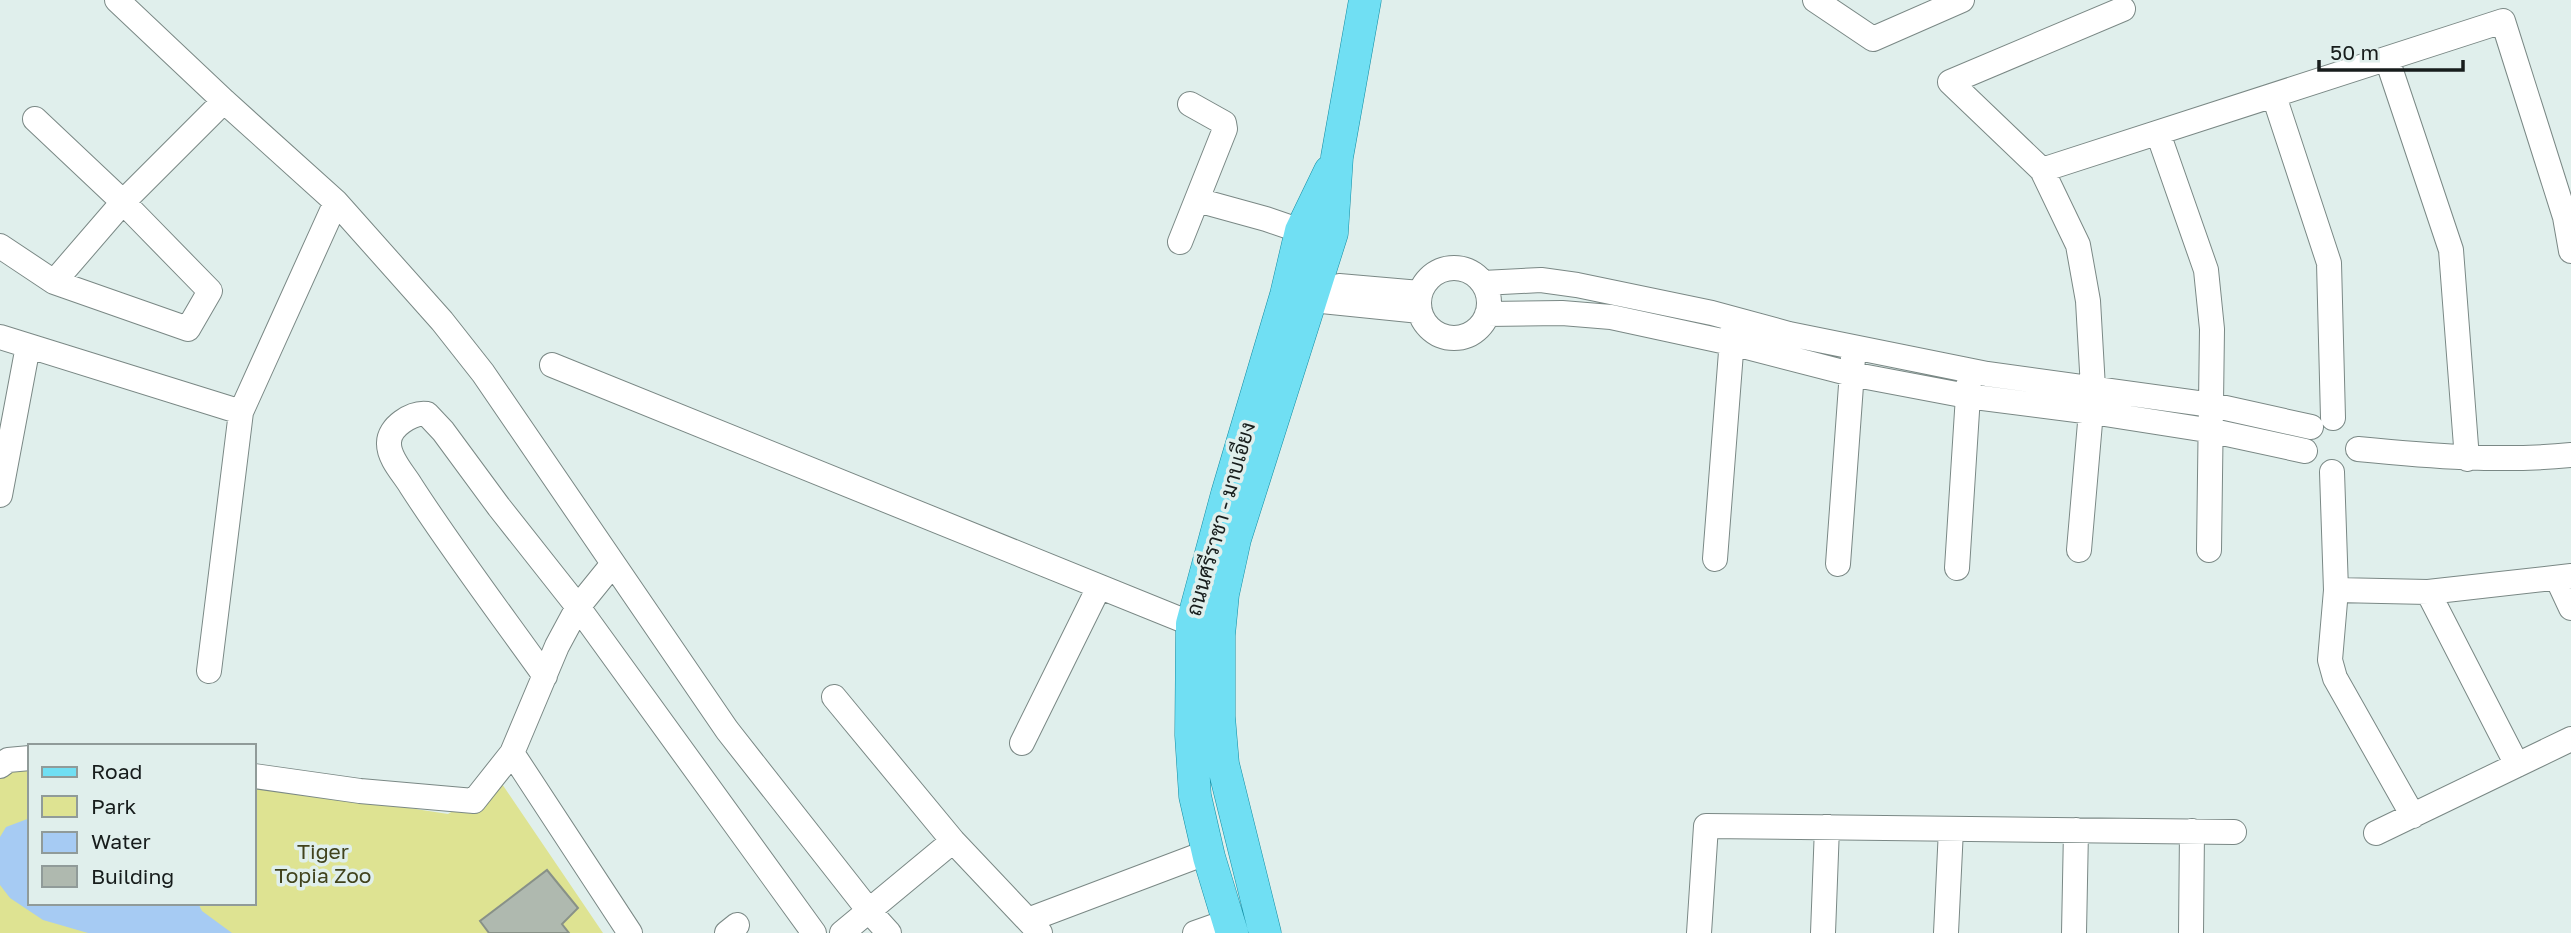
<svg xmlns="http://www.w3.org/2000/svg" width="2571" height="933" font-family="'Golos Text',Sarabun,sans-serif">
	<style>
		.green { fill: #dee392 }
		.water { fill: #a6cbf3 }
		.building { fill: #afb9af; stroke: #889188; stroke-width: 2 }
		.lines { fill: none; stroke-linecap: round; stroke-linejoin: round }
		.minor-casing { stroke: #7a8885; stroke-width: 26 }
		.major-casing { stroke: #138da3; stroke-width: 33 }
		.minor { stroke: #fff; stroke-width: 24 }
		.major { stroke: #70dff3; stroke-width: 32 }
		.labels { text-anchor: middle; stroke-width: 7; stroke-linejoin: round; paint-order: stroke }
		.street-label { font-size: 21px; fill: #171d1c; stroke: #e0efec }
		.park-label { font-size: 21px; fill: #41431d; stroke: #e0efec }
	</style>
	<rect width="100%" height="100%" fill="#e0efec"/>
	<path class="green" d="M30,761V903H254V784L448,814L500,781L603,933H0V777Z"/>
	<path class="water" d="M30,818V903H198L202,911L232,933H88L43,920L10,898L0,885V837L6,827Z"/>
	<path class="building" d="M547,870L578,908L562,924L569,933H489L480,921Z"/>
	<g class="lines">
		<g class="minor-casing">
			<path id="minor" d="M117,0L224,101L336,202L442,321L483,373L727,730L870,912L889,933
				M1815,0L1873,39L1962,0
				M2387,59L2451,250L2467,459
				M2274,96L2329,263L2333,418
				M2158,133L2206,270L2212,329L2209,550
				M2042,170L2503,21L2565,217L2571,251
				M1197,200L1266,219L1301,231
				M1180,242L1225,129L1224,123L1190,104
				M0,246L54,282L188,329L210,291L123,202L35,119
				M1419 303a35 35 0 1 1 70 0a35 35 0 1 1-70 0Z
				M54,282L123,202L224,101
				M1483,283L1541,280L1577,285L1712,313L1789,334L1987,374L2212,405L2311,427
				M1339,286L1420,293
				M1312,300L1420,311
				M1487,314L1562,313L1611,317L1731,343L1851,374L1967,396L2092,412L2213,431L2305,451
				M0,337L241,412
				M552,365L1192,624
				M2358,449C2430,456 2500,462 2571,455
				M2332,472L2336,590L2330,660L2335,678L2413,816
				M0,495L28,346
				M2079,550L2093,388L2088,301L2078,245L2042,170L1950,82L2123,9
				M1715,559L1733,326
				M1838,564L1853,358
				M612,565L578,607L557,646L512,753L630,933
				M1957,568L1969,380
				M2557,578L2571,608
				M2336,590L2428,592L2571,576
				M2428,592L2517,765
				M209,671L241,412L336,202
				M545,676C500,613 453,551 411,486C404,474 389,459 389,444C388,427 412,412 427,414L443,431L499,507L578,607L814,933
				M834,697L953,841L1040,933
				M1022,743L1099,587
				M0,766L8,760L30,758
				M254,776L360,791L474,801L512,753
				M2376,833L2571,739
				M1028,920L1208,852
				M727,933L737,925
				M842,933L953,841
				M1195,933L1229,921
				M1699,933L1706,826L2234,832
				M1823,933L1827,827
				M1946,933L1951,829
				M2074,933L2076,830
				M2191,933L2192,831"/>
		</g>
		<g class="major-casing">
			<path id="major" d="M1232,933L1209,857L1195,796L1191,735L1192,624L1227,494L1286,295L1301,231L1330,171
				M1265,933L1223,764L1219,717V635L1223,594L1235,539L1332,233L1337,157L1365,0"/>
		</g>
		<use href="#minor" class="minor"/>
		<use href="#major" class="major"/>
	</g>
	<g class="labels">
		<g class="street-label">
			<text transform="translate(1221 519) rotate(-74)" y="7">ถนนศรีราชา - มาบเอียง</text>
		</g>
		<g class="park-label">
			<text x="323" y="859">Tiger<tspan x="323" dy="24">Topia Zoo</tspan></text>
		</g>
	</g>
	<rect x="28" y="744" width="228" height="161" fill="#e0efec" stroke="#909b99" stroke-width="2"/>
	<rect x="42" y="767" width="35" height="10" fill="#70dff3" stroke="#909b99" stroke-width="2"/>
	<text x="91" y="779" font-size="21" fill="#171d1c">Road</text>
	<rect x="42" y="796" width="35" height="21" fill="#dee392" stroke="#909b99" stroke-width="2"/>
	<text x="91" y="814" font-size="21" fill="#171d1c">Park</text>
	<rect x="42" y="832" width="35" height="21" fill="#a6cbf3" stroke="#909b99" stroke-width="2"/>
	<text x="91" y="849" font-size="21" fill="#171d1c">Water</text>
	<rect x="42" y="866" width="35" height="21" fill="#afb9af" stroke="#909b99" stroke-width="2"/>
	<text x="91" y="884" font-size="21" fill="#171d1c">Building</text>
	<path d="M2319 60v10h144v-10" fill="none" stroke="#171d1c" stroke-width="3.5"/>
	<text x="2330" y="60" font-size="21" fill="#171d1c" stroke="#e0efec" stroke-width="5" paint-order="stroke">50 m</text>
</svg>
